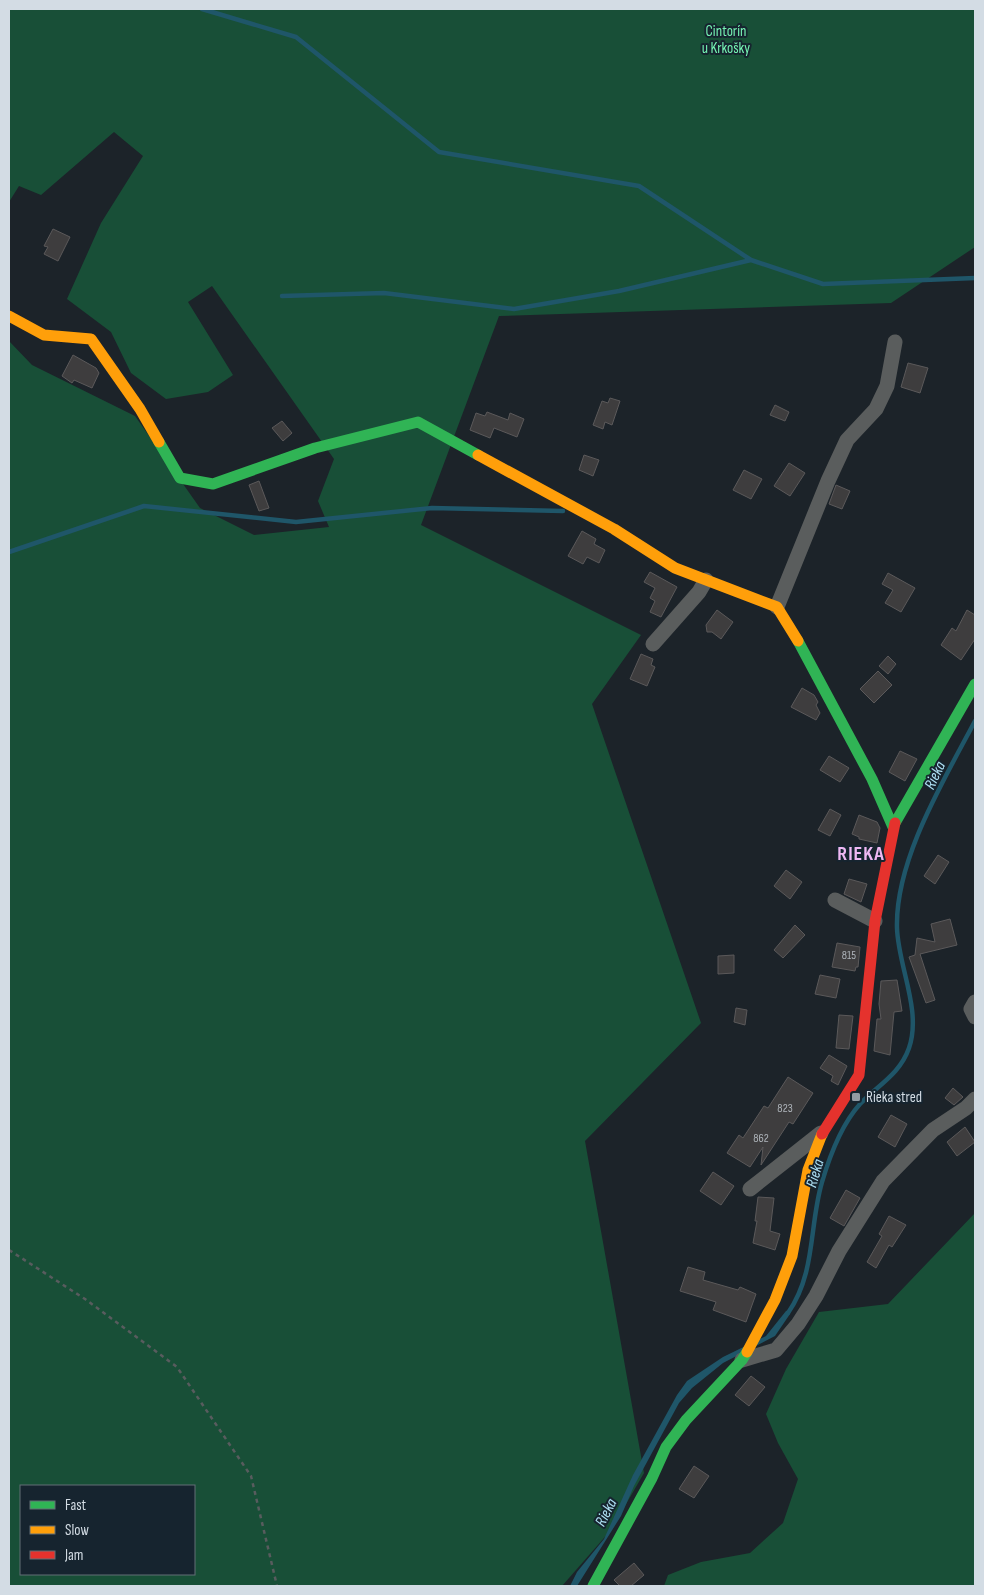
<svg xmlns="http://www.w3.org/2000/svg" width="984" height="1595" font-family="'Sofia Sans Condensed',sans-serif">
	<style>
		.green { fill: #184f37; fill-rule: evenodd }
		.water { fill: #1f5669 }
		.lines { fill: none; stroke-linecap: round; stroke-linejoin: round }
		.stream { stroke: #1f5669; stroke-width: 4.5 }
		.building { fill: #3e3d3e; stroke: #5b595a }
		.path { stroke: #585c5e; stroke-width: 2.5; stroke-dasharray: 4 4; stroke-linecap: butt }
		.street { stroke: #5a5d5d; stroke-width: 15 }
		.fast { stroke: #30b455; stroke-width: 11 }
		.slow { stroke: #ff9f0a; stroke-width: 11 }
		.jam { stroke: #e5322d; stroke-width: 11 }
		.poi-dot { fill: #939ba3; stroke: #16242f; stroke-width: 2 }
		.labels { text-anchor: middle; stroke-width: 4; stroke-linejoin: round; paint-order: stroke }
		.number-label { font-size: 12px; fill: #aeb4ba }
		.park-label { font-size: 15px; fill: #76f4b4; stroke: #16242f }
		.poi-label { font-size: 15px; fill: #d3dce4; stroke: #16242f; text-anchor: start }
		.water-label { font-size: 16px; font-style: italic; fill: #afe1f5; stroke: #16242f }
		.district-label { font-size: 20px; font-weight: bold; letter-spacing: 1px; fill: #efb8f3; stroke: #16242f }
	</style>
	<rect width="100%" height="100%" fill="#1c2329"/>
	<path class="green" d="M9,9H975V247L891,303L499,316L421,525L641,635L592,704L701,1023L585,1141L644,1473L611,1530L562,1586H9V341L32,365L135,416L200,508L254,535L329,527L318,501L334,459L212,286L188,302L233,375L208,392L166,399L131,373L111,332L67,299L101,223L143,156L114,132L41,195L19,186L9,202ZM21,1486H194V1574H21Z
		M975,1213V1586H664L668,1575L701,1562L750,1553L783,1523L798,1479L778,1443L766,1414L786,1369L819,1312L888,1304Z"/>
	<path class="water" d="M791,1309L790,1314L775,1336L723,1363L692,1388L679,1403L634,1486L621,1516L577,1586H570L577,1572L604,1539L633,1475L677,1395L687,1381L723,1357L766,1336L786,1311Z"/>
	<g class="lines">
		<path class="stream" d="M202,9L296,37L439,152L639,186L751,260
			M282,296L384,293L514,309L619,291L751,260L823,284L975,278
			M9,552L144,506L296,522L432,508L563,511
			M788,1313C816,1273 809,1226 822,1182C830,1155 841,1125 860,1104C878,1085 900,1074 909,1048C922,1010 898,966 897,928C895,860 944,780 975,721"/>
	</g>
	<path class="building" d="M53,229L70,237L58,261L44,254L48,247L44,246Z
		M73,355L96,368L99,373L92,388L74,380L72,383L62,376Z
		M908,363L928,368L920,393L901,387Z
		M610,398L620,401L612,425L605,422L603,429L593,425L602,401L608,403Z
		M775,405L789,412L785,421L770,415Z
		M487,412L508,420L510,413L524,419L517,437L494,428L490,438L470,430L476,413L485,416Z
		M282,421L292,433L283,441L272,428Z
		M584,455L599,460L593,476L579,470Z
		M789,463L805,473L790,496L774,486Z
		M744,470L762,479L751,499L733,490Z
		M259,481L269,508L259,511L249,485Z
		M836,485L850,491L842,509L829,504Z
		M582,531L596,539L594,544L605,550L599,563L587,557L583,564L568,556Z
		M650,572L677,587L661,617L650,612L655,601L650,598L655,588L644,582Z
		M888,573L915,588L901,612L885,603L893,590L882,584Z
		M717,610L733,622L721,639L712,632H707L706,625Z
		M967,610L975,615V639L961,660L941,645L952,628L956,631Z
		M641,654L653,659L651,665L655,667L647,686L630,679Z
		M888,656L896,664L888,674L879,666Z
		M878,671L892,685L874,703L860,689Z
		M802,688L814,695L818,702L816,705L820,713L816,720L791,707Z
		M900,751L917,759L905,781L889,772Z
		M829,756L849,768L840,782L820,770Z
		M830,809L841,815L830,836L818,830Z
		M859,815L877,822L880,828L877,843L859,839V837L852,834Z
		M938,855L949,862L935,884L924,876Z
		M786,870L802,882L790,899L774,886Z
		M849,879L867,884L861,902L844,894Z
		M950,919L957,945L920,954L935,1000L926,1003L909,957L915,955L917,938L935,942L931,924Z
		M795,925L805,935L783,958L774,950Z
		M837,943L860,947L858,967H856L855,971L832,967Z
		M734,955V973L718,974V956Z
		M820,975L840,979L836,998L815,994Z
		M897,980L902,1011L894,1012L890,1055L874,1051L877,1019H881L879,1004L881,981Z
		M736,1008L747,1010L745,1025L734,1022Z
		M839,1015L853,1016L849,1049L836,1048Z
		M829,1055L847,1066L838,1085L831,1081L833,1076L820,1068Z
		M788,1077L813,1093L793,1124L789,1122L761,1165L763,1147L750,1167L727,1153L739,1135L743,1138L764,1106L768,1108Z
		M953,1088L963,1097L954,1105L945,1098Z
		M891,1115L907,1124L895,1147L878,1137Z
		M965,1127L975,1142L957,1156L947,1142Z
		M713,1172L734,1186L721,1205L700,1191Z
		M846,1190L860,1198L844,1226L830,1218Z
		M758,1197L774,1198L770,1231L780,1234L775,1250L753,1243L757,1221H755Z
		M889,1216L906,1225L892,1247L889,1245L876,1268L867,1262L882,1236L879,1234Z
		M688,1267L705,1272L703,1280L738,1290L740,1287L756,1294L746,1322L713,1310L716,1302L680,1291Z
		M751,1376L765,1387L749,1406L735,1395Z
		M694,1466L709,1476L694,1498L679,1489Z
		M634,1563L644,1575L631,1586H620L614,1580Z"/>
	<g class="lines">
		<path class="path" d="M9,1250L85,1299L177,1367L251,1476L277,1586"/>
		<path class="street" d="M777,607L828,481L847,440L876,409L887,386L895,342
			M653,644L699,592L706,580
			M835,900L875,921
			M975,1002L971,1009L975,1017
			M750,1189L821,1133
			M742,1360L776,1350L798,1324L816,1296L839,1251L883,1181L933,1130L966,1108L975,1099"/>
		<path class="fast" d="M159,442L180,478L213,484L315,448L418,422L478,455
			M798,641L872,779L893,827
			M895,823L975,684
			M593,1586L652,1478L666,1447L686,1420L742,1360L747,1352"/>
		<path class="slow" d="M9,316L44,335L91,339L140,409L159,442
			M478,455L614,529L675,568L777,607L798,641
			M747,1352L775,1300L792,1256L808,1170L822,1134"/>
		<path class="jam" d="M822,1134L859,1075L875,921L895,823"/>
	</g>
	<rect class="poi-dot" x="851" y="1092" width="10" height="10" rx="2.5"/>
	<g class="labels">
		<g class="number-label">
			<text x="849" y="959">815</text>
			<text x="785" y="1112">823</text>
			<text x="761" y="1142">862</text>
		</g>
		<g class="park-label">
			<text x="726" y="36">Cintorín<tspan x="726" dy="17">u Krkošky</tspan></text>
		</g>
		<g class="poi-label">
			<text x="866" y="1102">Rieka stred</text>
		</g>
		<g class="water-label">
			<text transform="translate(934 775) rotate(-64)" y="6">Rieka</text>
			<text transform="translate(814 1173) rotate(-74)" y="6">Rieka</text>
			<text transform="translate(605 1512) rotate(-63)" y="6">Rieka</text>
		</g>
		<g class="district-label">
			<text x="861" y="860">RIEKA</text>
		</g>
	</g>
	<rect width="984" height="1595" fill="none" stroke="#d3dce4" stroke-width="20"/>
	<rect x="20" y="1485" width="175" height="90" fill="#16242f" stroke="#626e77"/>
	<rect x="30" y="1501" width="25" height="8" fill="#30b455" stroke="#626e77"/>
	<text x="65" y="1510" font-size="15" fill="#d3dce4">Fast</text>
	<rect x="30" y="1526" width="25" height="8" fill="#ff9f0a" stroke="#626e77"/>
	<text x="65" y="1535" font-size="15" fill="#d3dce4">Slow</text>
	<rect x="30" y="1551" width="25" height="8" fill="#e5322d" stroke="#626e77"/>
	<text x="65" y="1560" font-size="15" fill="#d3dce4">Jam</text>
</svg>
